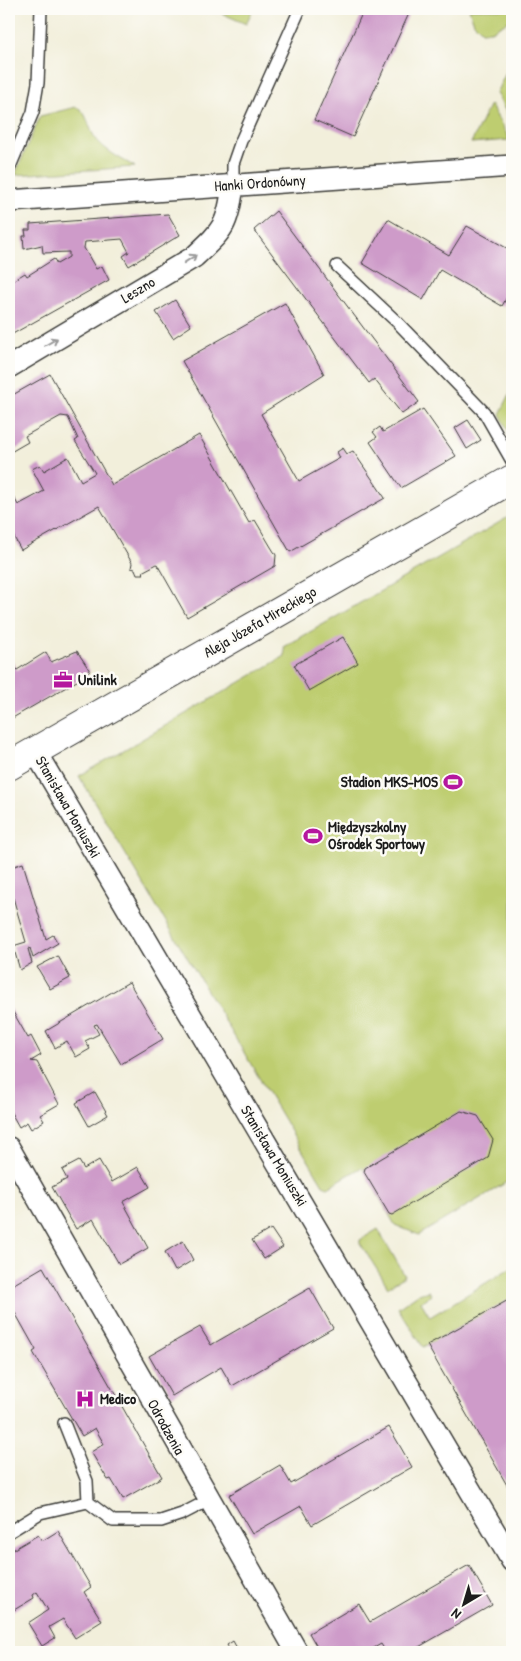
<svg xmlns="http://www.w3.org/2000/svg" width="521" height="1661" font-family="'Patrick Hand',sans-serif">
	<style>
		.green { fill: #becd6f; stroke: #6d7446 }
		.building { fill: #ce9bc9 }
		.lines { fill: none; stroke-linecap: round; stroke-linejoin: round }
		.service-casing { stroke: #3c3c39; stroke-width: 14 }
		.minor-casing { stroke: #3c3c39; stroke-width: 24 }
		.tertiary-casing { stroke: #3c3c39; stroke-width: 30 }
		.service { stroke: #fff; stroke-width: 11 }
		.minor { stroke: #fff; stroke-width: 21 }
		.tertiary { stroke: #fff; stroke-width: 28 }
		.oneway { stroke: #999 }
		.labels { text-anchor: middle; stroke-width: 5; stroke-linejoin: round; paint-order: stroke }
		.street-label { font-size: 15px; fill: #1c1c1c; stroke: #fdfcf7 }
		.poi-label { font-size: 15px; font-weight: bold; fill: #1c1c1c; stroke: #fdfcf7; text-anchor: start }
	</style>
	<rect width="100%" height="100%" fill="#fdfcf7"/>
	<filter id="ink" filterUnits="userSpaceOnUse"><feTurbulence type="fractalNoise" baseFrequency=".02" numOctaves="2"/><feDisplacementMap in="SourceGraphic" scale="10" xChannelSelector="R" yChannelSelector="G"/><feConvolveMatrix kernelMatrix="1 2 1 2 8 2 1 2 1" color-interpolation-filters="sRGB"/></filter>
	<filter id="wash" filterUnits="userSpaceOnUse"><feTurbulence type="fractalNoise" baseFrequency=".0096" numOctaves="4" result="noise"/><feDisplacementMap in="SourceGraphic" scale="20" xChannelSelector="R" yChannelSelector="G"/><feGaussianBlur stdDeviation="1.12" result="paint"/><feColorMatrix in="noise" values="0 0 0 0 0 0 0 0 0 0 0 0 0 0 0 0 0 1.4 0 .05"/><feComposite in="paint" operator="in"/></filter>
	<g filter="url(#wash)">
		<rect width="100%" height="100%" fill="#f2efdb"/>
		<path class="green" d="M212,9H253L246,24Z
			M469,9H512V19L491,31H482L474,23Z
			M512,61V123L496,93Z
			M490,104L510,140L471,143Z
			M76,107C87,110 88,127 94,136C103,150 120,158 135,167L15,175L40,116Z
			M512,390V439L500,414Z
			M512,515V1179L419,1235L395,1225L362,1167L328,1187L323,1185L79,776L285,656L284,647Z
			M378,1229L405,1276L388,1287L360,1243V1240Z
			M512,1267V1299L423,1347L398,1308L418,1294L429,1291L431,1294L421,1302L430,1317Z"/>
		<g id="blocks">
			<path class="building" d="M364,9H411L353,137L314,120Z
				M276,211L419,402L402,414L374,379L369,383L254,230Z
				M168,214L180,235L129,266L123,256L129,252L122,239L85,242L84,248L96,269L102,266L109,280L9,336V283L25,273L27,276L54,259L57,264L69,257V252L43,253L42,245L24,249L23,236H26L25,230H30V224Z
				M388,219L449,255L467,226L512,251V288L502,306L440,270L423,300L362,263Z
				M175,300L191,326L173,338L156,312Z
				M285,303L324,374L261,414L299,481L340,458L337,452L343,448L347,454L353,451L385,498L290,552L182,361Z
				M50,374L112,485L199,435L249,523L255,520L271,547L276,555L275,566L187,617L157,564L142,572L144,574H137L135,569L131,568L132,563L99,506L21,550L9,528V488L18,505L44,491L32,469L40,465L44,471L68,457L81,481L95,473L75,441L78,439L68,417L61,416L25,436L28,442L9,453V397Z
				M423,409L456,456L401,488L370,442L377,437L373,432L380,427L383,432Z
				M468,420L481,440L467,449L455,428Z
				M343,637L358,663L309,691L294,665Z
				M77,651L90,671L81,676L82,678L9,720V655L17,670L46,652L51,662Z
				M23,863L46,939L53,935L58,943L33,958L30,948L28,949L32,963L20,970L13,946L26,942L9,884V868Z
				M58,956L70,978L50,989L37,967Z
				M129,982L163,1039L121,1064L97,1024L94,1025L99,1034L85,1041L90,1049L76,1057L67,1041L55,1048L46,1031Z
				M9,1005L28,1038L31,1036L41,1055L31,1061L37,1062L59,1104L40,1115L44,1121L31,1129L27,1122L19,1127L9,1109Z
				M95,1092L108,1115L89,1126L76,1103Z
				M461,1111L478,1116L493,1140L488,1158L392,1215L389,1214L364,1172L365,1168Z
				M99,1160L112,1182L138,1167L150,1187L123,1202L148,1248L119,1264L93,1219L76,1229L52,1187L67,1179L62,1170L79,1161L84,1169Z
				M271,1229L283,1247L264,1259L252,1240Z
				M183,1241L193,1260L175,1271L165,1252Z
				M43,1267L162,1477L123,1499L111,1479L108,1480L91,1452L104,1444L95,1428L82,1436L33,1352L36,1350L9,1302V1287Z
				M310,1288L333,1328L232,1386L221,1367L172,1396L149,1356L200,1327L211,1345Z
				M512,1298V1494L427,1345Z
				M389,1427L412,1467L312,1525L301,1506L252,1534L229,1495L280,1465L291,1484Z
				M58,1531L91,1587L84,1592L102,1621L75,1638L63,1619L49,1627L55,1638L42,1646L28,1623L48,1610L37,1592L33,1595L34,1598L9,1613V1552L38,1535L42,1541Z
				M469,1565L492,1605L410,1652H386L381,1644L367,1652H320L309,1633L359,1604L370,1622Z
				M233,1641L239,1652H231L227,1645Z"/>
		</g>
	</g>
	<g filter="url(#ink)">
		<use href="#blocks" fill-opacity="0" stroke="#3c3c39" stroke-width="1"/>
		<g class="lines">
			<g class="service-casing">
				<path id="service" d="M9,169L33,112L38,83L41,9
					M233,185V164L241,141L300,9
					M337,266L397,322L484,412L512,461
					M64,1423L87,1481L88,1502
					M9,1532L40,1513L88,1502L113,1521H161L182,1514L209,1500"/>
			</g>
			<g class="minor-casing">
				<path id="minor" d="M9,201L512,166
					M9,367L194,257C223,230 228,226 233,185
					M35,751L512,1561
					M9,1148L297,1652"/>
			</g>
			<g class="tertiary-casing">
				<path id="tertiary" d="M9,766L512,479"/>
			</g>
			<use href="#service" class="service"/>
			<use href="#minor" class="minor"/>
			<use href="#tertiary" class="tertiary"/>
		</g>
		<defs><path id="oneway-shaft" d="M-6 0H5M1.5-3L5.5 0L1.5 3" fill="none" stroke-width="1.6" stroke-linecap="round" stroke-linejoin="round" transform="scale(1.25)"/></defs>
		<g class="oneway">
			<use href="#oneway-shaft" transform="translate(190 259) rotate(-34)"/>
			<use href="#oneway-shaft" transform="translate(51 342) rotate(-30)"/>
		</g>
	</g>
	<defs>
		<g id="office-bare" transform="scale(1.5)"><path d="M-6-3h4V-5.5h4V-3h4V5H-6ZM-1-4.5V-3h2v-1.5ZM-6 0V1H6V0Z" fill="#b5179e" stroke="#fdfcf7" stroke-width="2.5" paint-order="stroke"/></g>
		<g id="stadium-bare" transform="scale(1.5)"><path d="M0-5a6.5 5 0 1 0 0 10a6.5 5 0 1 0 0-10ZM-3.5-1.8h7v3.6h-7Z" fill="#b5179e" stroke="#fdfcf7" stroke-width="2.5" paint-order="stroke"/></g>
		<g id="hospital-bare" transform="scale(1.5)"><path d="M-5-5h3v3.5h4V-5h3V5h-3V1.5h-4V5h-3Z" fill="#b5179e" stroke="#fdfcf7" stroke-width="2.5" paint-order="stroke"/></g>
	</defs>
	<g fill-rule="evenodd">
		<use href="#office-bare" x="63" y="680"/>
		<use href="#stadium-bare" x="453" y="782"/>
		<use href="#stadium-bare" x="313" y="836"/>
		<use href="#hospital-bare" x="85" y="1399"/>
	</g>
	<g class="labels">
		<g class="street-label">
			<text transform="translate(260 183) rotate(-4)" y="5">Hanki Ordonówny</text>
			<text transform="translate(138 290) rotate(-31)" y="5">Leszno</text>
			<text transform="translate(260 622) rotate(-30)" y="5">Aleja Józefa Mireckiego</text>
			<text transform="translate(68 807) rotate(60)" y="5">Stanisława Moniuszki</text>
			<text transform="translate(274 1156) rotate(59)" y="5">Stanisława Moniuszki</text>
			<text transform="translate(166 1427) rotate(61)" y="5">Odrodzenia</text>
		</g>
		<g class="poi-label">
			<text x="78" y="685">Unilink</text>
			<text x="438" y="787" text-anchor="end">Stadion MKS-MOS</text>
			<text x="328" y="832">Międzyszkolny<tspan x="328" dy="17">Ośrodek Sportowy</tspan></text>
			<text x="100" y="1404">Medico</text>
		</g>
	</g>
	<rect width="521" height="1661" fill="none" stroke="#fdfcf7" stroke-width="30"/>
	<g transform="translate(464 1604) rotate(218)" stroke="#fdfcf7" stroke-width="4" paint-order="stroke">
	<path d="M0-4L9 19L0 12L-9 19Z" fill="#1c1c1c"/>
	<text y="-8" font-size="14" font-weight="bold" text-anchor="middle" fill="#1c1c1c">N</text>
	</g>
</svg>
